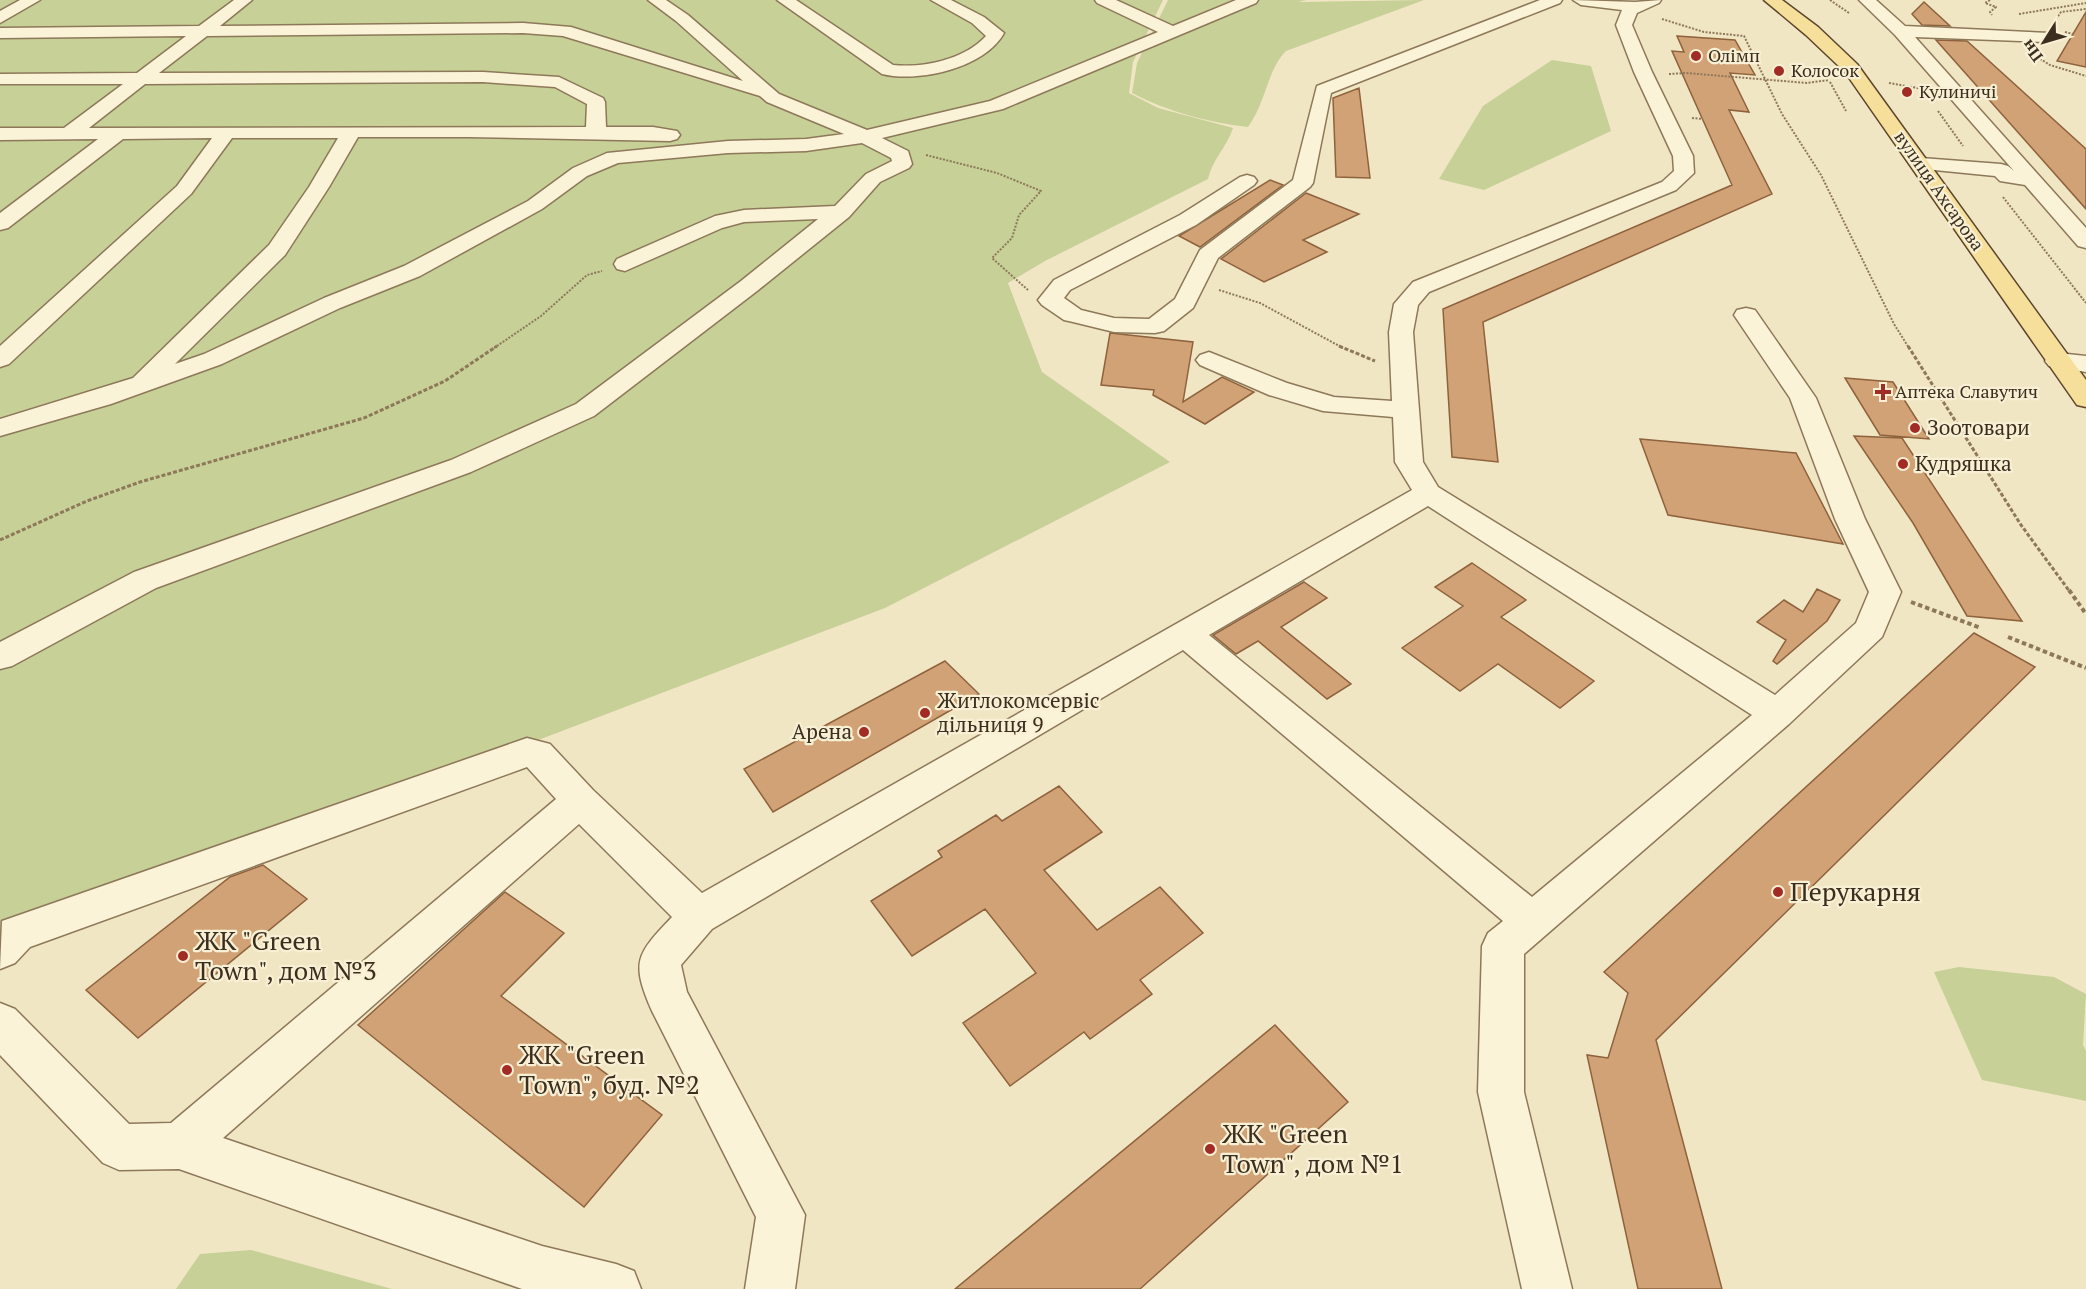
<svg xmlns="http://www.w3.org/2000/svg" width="2086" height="1289" font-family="'PT Serif',serif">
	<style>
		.green { fill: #c6d097 }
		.building { fill: #d2a277; stroke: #8e623d; stroke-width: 1.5 }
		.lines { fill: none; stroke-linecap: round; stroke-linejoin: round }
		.minor-casing { stroke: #8d7859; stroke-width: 3 }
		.major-casing { stroke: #5b452d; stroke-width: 3 }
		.path-far2 { stroke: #8d7859; stroke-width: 2; stroke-dasharray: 2 1.5; stroke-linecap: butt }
		.path-far1 { stroke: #8d7859; stroke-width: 3; stroke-dasharray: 4 2; stroke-linecap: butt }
		.path { stroke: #8d7859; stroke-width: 4; stroke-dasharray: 4.5 3; stroke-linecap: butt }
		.minor { fill: #fbf3d8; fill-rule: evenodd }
		.major { fill: #f6df9a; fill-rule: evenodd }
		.poi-dot { fill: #a12b25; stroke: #f8f0d4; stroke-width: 2 }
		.labels { text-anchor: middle; stroke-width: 4.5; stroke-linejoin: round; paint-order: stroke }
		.far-poi-label { font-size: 18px; fill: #3c2e1e; stroke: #f8f0d4; text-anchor: start }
		.far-street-label { font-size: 18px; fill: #3c2e1e; stroke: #f8f0d4 }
		.poi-label { font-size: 21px; fill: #3c2e1e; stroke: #f8f0d4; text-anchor: start }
		.near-poi-label { font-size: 26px; fill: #3c2e1e; stroke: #f8f0d4; text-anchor: start }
	</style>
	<rect width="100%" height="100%" fill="#f1e6c4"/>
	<path class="green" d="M0,0H1163L1133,62L1129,93L1158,108L1233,128C1227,147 1212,160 1208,179L1045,261L1008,283L1042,372L1170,462L885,608L520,747L0,933Z
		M1168,0H1306L1298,2L1424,0L1286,51C1267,70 1266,103 1248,127C1206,122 1169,112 1132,93L1137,63Z
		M1552,60L1591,66L1611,131L1484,190L1439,179L1483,106Z
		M1959,967L2054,977L2086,994L2083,1045L2086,1051V1101L1982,1080L1934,972Z
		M251,1250L392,1289H176L200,1254Z"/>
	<path class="building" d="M1924,2L1950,26L1922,25L1912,14Z
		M2086,12V67L2057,61Z
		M1677,36L1735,40L1755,75L1730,73L1749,112L1729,110L1772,194L1483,322L1498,462L1452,457L1443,309L1732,185L1672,51L1684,52Z
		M1936,40L1967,41L2086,149V209Z
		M1359,88L1370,178L1336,177L1333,98Z
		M1270,180L1283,185L1200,247L1179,236Z
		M1306,193L1359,214L1303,240L1327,252L1264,282L1221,259Z
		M1110,333L1193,342L1183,402L1222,377L1254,392L1205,424L1153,395L1154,390L1101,385Z
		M1845,378L1893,382L1929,439L1880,435Z
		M1854,436L1902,438L2022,621L1967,616L1913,523Z
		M1640,439L1796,453L1843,544L1668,515Z
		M1472,563L1526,600L1501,617L1594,681L1560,708L1498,664L1460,691L1402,648L1463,606L1435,587Z
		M1304,582L1327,598L1281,627L1351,684L1327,699L1258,641L1236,654L1213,635Z
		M1817,589L1840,600L1827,621L1777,664L1773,661L1786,640L1757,622L1784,600L1803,612Z
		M1974,633L2035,667L1656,1040L1722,1289H1638L1587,1055L1608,1058L1628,993L1604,972Z
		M945,661L979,694L773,812L744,769Z
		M1059,786L1102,832L1044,870L1097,930L1160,887L1203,933L1140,980L1152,994L1090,1039L1084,1032L1010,1086L963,1023L1036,973L985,909L912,956L871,901L942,857L938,851L996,815L1002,821Z
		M263,865L307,899L138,1038L86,990L230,877Z
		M505,892L564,933L501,996L662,1115L584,1207L358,1025Z
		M1275,1025L1348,1102L1140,1289H955Z"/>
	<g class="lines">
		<g class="minor-casing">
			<path id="minor" d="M20,0H40L0,23V11Z
				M234,0H252L220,26L523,23L571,27L743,81L676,21L648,0H666L688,15L779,94L867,130L990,101L1158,32L1097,3L1095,0H1116L1173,26L1236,0H1258L1256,3L1003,109L882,138L908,151L912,164L909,168L880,182L849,217L757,291L594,416L471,472L156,588L12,666L0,669V642L134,572L451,460L576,404L741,281L818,219L744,222L722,228L625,271L617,269L614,264L617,259L715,216L744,210L835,206L866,174L892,161L891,158L862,143L806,151L728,153L618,163L587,176L542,209L420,276L340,308L222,364L111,404L0,436V419L133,378L269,245L309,187L338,138H232L191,194L9,364L0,367V346L177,186L212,138L123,139L8,228L0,230V213L98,139L0,140V128H64L123,84H0V74L137,73L186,36L0,38V28L199,26ZM523,33L563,36L760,96L767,102L844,134L806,139L728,141L607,153L573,168L528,201L404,266L324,298L204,354L175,364L285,255L329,187L358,137H468L670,141L677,139L680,135L677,131L653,127H606L605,102L603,98L559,77L483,72L159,73L207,36ZM483,82L555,87L587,104L586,127L89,128L145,84Z
				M777,0H796L893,65C923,68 964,60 986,36L972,23L931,0H951L984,17L1004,33C985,68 918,83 882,74Z
				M1540,0H1562L1560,3L1331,93L1313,183L1310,187L1218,258L1193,308L1164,331L1155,333L1114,332L1073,322L1064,320L1042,305L1038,300L1054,280L1180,215L1240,177L1247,175L1254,177L1257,181L1254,185L1196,225L1070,290L1064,298L1081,310L1114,318L1149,319L1175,299L1200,250L1293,180L1317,86Z
				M1573,0L1635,2L1661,0L1659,3L1637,13L1632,25L1652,72L1693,156L1694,173L1676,190L1429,292L1418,305L1413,332L1423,462L1438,487L1775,695L1856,623L1869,592L1835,519L1790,398L1734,315L1737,310L1746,308L1755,310L1816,398L1865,519L1901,592L1882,637L1789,724L1524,954V1092L1572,1289H1522L1478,1092L1482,946L1488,933L1503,921L1183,650L712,929L681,965L687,992L805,1215L795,1289H745L756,1217L652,1011C630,961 637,954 672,917L579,824L223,1138L542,1246L616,1264L634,1271L641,1289H522L179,1169L119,1170L103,1163L0,1055V1003L15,1009L129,1124L171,1123L556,799L527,767L30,947L15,963L0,969L2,921L527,738L550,744L593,790L702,893L1412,490L1395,462L1393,417L1323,411L1269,395L1200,365L1196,360L1200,355L1209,352L1287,383L1334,397L1392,401L1389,332L1394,304L1413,282L1662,182L1674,171L1673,156L1634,72L1616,25L1622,10L1581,5ZM1428,506L1752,715L1532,897L1209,635Z
				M1859,0H1876L1905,26L2050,33L2052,37L2044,42L1915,37L2086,228V248L2078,246L2025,185L2000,181L1995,176L1914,168L1911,164L1914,160L1921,158L2001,164L2008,166L2014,171L1895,35Z
				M2058,353L2086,356V372L2049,366L2045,361L2049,356Z"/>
		</g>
		<g class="major-casing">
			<path id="major" d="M1764,0H1782L1818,27L1857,64L2086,380V407L2077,405L1845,72L1806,35Z"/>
		</g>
		<path class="path-far2" d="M1830,0L1849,13
			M1990,0L1985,3L1996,7L1990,12L1992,15
			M2019,14L2086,3
			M1662,19L1704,32L1744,36L1782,114L1821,175L1894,324L1909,348
			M2054,22L2061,12L2086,9
			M2065,32L2073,34
			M2037,57L2050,65L2086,76
			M1669,74L1686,73L1807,83L1829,80
			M1830,82L1846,111
			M1889,83L1923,89
			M1938,111L1963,146
			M1692,118L1703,119
			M926,155L997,173L1041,191L1019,215L1012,238L992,258L1028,290
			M2003,197L2086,303
			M1219,290L1260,303L1343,348
			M494,348L541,316L587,275L602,271"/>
		<path class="path-far1" d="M1339,346L1375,361
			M1908,346L2021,525L2070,592
			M0,540L87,501L140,482L364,418L445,381L497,346"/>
		<path class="path" d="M2069,590L2086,614
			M1911,602L1981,628
			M2008,637L2086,668"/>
		<use href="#minor" class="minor"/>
		<use href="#major" class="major"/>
	</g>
	<g class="poi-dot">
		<circle cx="1696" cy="56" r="6"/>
		<circle cx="1779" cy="71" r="6"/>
		<circle cx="1907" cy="92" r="6"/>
		<path d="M1880 383h6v6h6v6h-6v6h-6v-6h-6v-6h6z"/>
		<circle cx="1915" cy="428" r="6"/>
		<circle cx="1903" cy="464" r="6"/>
		<circle cx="925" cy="713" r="6"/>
		<circle cx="864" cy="732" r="6"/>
		<circle cx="1778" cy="892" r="6"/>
		<circle cx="183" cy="956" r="6"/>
		<circle cx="507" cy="1070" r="6"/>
		<circle cx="1210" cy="1149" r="6"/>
	</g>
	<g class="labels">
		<g class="far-poi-label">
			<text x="1708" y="62">Олімп</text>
			<text x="1791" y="77">Колосок</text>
			<text x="1919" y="98">Кулиничі</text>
			<text x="1895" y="398">Аптека Славутич</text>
		</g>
		<g class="far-street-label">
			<text transform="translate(1939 191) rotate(55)" y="6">вулиця Ахсарова</text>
		</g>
		<g class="poi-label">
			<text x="1927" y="435">Зоотовари</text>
			<text x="1915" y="471">Кудряшка</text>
			<text x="937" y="708">Житлокомсервіс<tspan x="937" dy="24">дільниця 9</tspan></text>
			<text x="852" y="739" text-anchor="end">Арена</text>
		</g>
		<g class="near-poi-label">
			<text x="1790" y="901">Перукарня</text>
			<text x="195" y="950">ЖК "Green<tspan x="195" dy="30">Town", дом №3</tspan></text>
			<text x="519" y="1064">ЖК "Green<tspan x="519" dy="30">Town", буд. №2</tspan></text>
			<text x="1222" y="1143">ЖК "Green<tspan x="1222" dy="30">Town", дом №1</tspan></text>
		</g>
	</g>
	<g transform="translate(2044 42) rotate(233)" stroke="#f8f0d4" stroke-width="4.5" paint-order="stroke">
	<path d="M0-4.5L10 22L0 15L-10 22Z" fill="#3c2e1e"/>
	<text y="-9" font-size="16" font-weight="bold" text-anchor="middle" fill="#3c2e1e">Пн</text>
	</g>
</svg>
